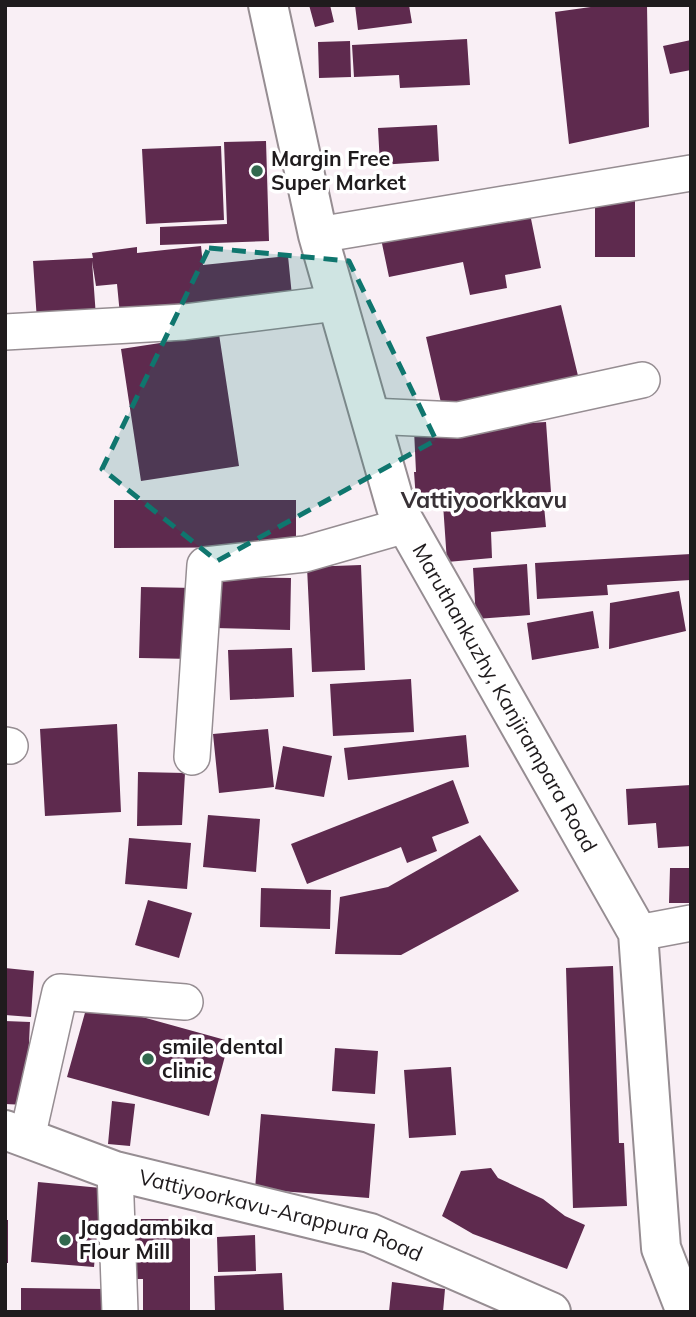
<svg xmlns="http://www.w3.org/2000/svg" width="696" height="1317" font-family="Mulish,sans-serif">
	<style>
		.building { fill: #5e2a4e }
		.lines { fill: none; stroke-linecap: round; stroke-linejoin: round }
		.street-casing { stroke: #968d92; stroke-width: 38 }
		.secondary-casing { stroke: #968d92; stroke-width: 42 }
		.street { stroke: #fff; stroke-width: 35 }
		.secondary { stroke: #fff; stroke-width: 38 }
		.marked { fill: #0f766e; fill-opacity: 0.2; stroke: #0f766e; stroke-width: 5; stroke-dasharray: 14 9; stroke-linejoin: round }
		.poi-dot { fill: #32684e; stroke: #fff; stroke-width: 2.5 }
		.labels { text-anchor: middle; stroke-width: 7; stroke-linejoin: round; paint-order: stroke }
		.poi-label { font-size: 21px; font-weight: bold; fill: #1f1b1d; stroke: #fff; text-anchor: start }
		.street-label { font-size: 21px; fill: #1f1b1d; stroke: #fff }
		.neighbourhood-label { font-size: 23px; font-weight: bold; fill: #383136; stroke: #fff }
	</style>
	<rect width="100%" height="100%" fill="#f9eff5"/>
	<path class="building" d="M309,5H330L334,22L315,27Z
		M355,5H409L412,23L358,30Z
		M605,5H647L649,127L569,144L555,12Z
		M467,39L470,85L400,88L399,75L354,77L352,45Z
		M691,40V70L670,74L663,46Z
		M350,41L351,77L319,78L318,42Z
		M437,125L439,161L380,165L378,128Z
		M266,141L269,241L160,245V227L227,224L224,142Z
		M221,146L224,220L146,224L142,149Z
		M595,199H635V257H595Z
		M528,204L541,268L505,275L507,288L470,295L463,262L389,277L380,234Z
		M201,246L203,265L288,256L292,296L120,315L117,284L96,286L92,261L96,317L37,321L33,261L93,258L92,253L137,247V253Z
		M561,305L580,384L444,416L426,337Z
		M219,334L239,466L141,481L121,349Z
		M546,422L551,492L416,500L414,472H416L414,430Z
		M543,495L546,527L491,532L492,558L447,562L443,504Z
		M114,500H296V547L114,548Z
		M691,554V580L607,585L608,595L537,599L535,563Z
		M527,564L530,615L476,619L473,568Z
		M361,565L365,670L312,672L307,567Z
		M215,577L291,578L290,630L214,628Z
		M141,587L196,588L194,659L139,658Z
		M679,591L686,631L609,649L610,603Z
		M593,611L599,648L532,660L527,623Z
		M292,648L294,697L230,700L228,650Z
		M411,679L414,732L333,736L330,684Z
		M117,724L121,812L45,816L40,729Z
		M268,729L274,787L219,793L213,734Z
		M466,735L469,767L348,780L344,748Z
		M283,746L332,756L324,797L275,789Z
		M138,772L185,773L182,825L137,826Z
		M453,780L469,823L432,837L437,851L407,863L401,847L307,884L291,844Z
		M691,785V846L658,848L656,823L628,825L626,789Z
		M208,815L260,819L256,872L203,867Z
		M480,835L519,891L401,955L335,954L340,897L388,887Z
		M129,838L191,843L187,889L125,884Z
		M670,868H691V903H669Z
		M261,888L331,890L330,929L260,927Z
		M148,900L192,913L179,958L135,945Z
		M613,966L619,1143H624L627,1206L573,1208L566,968Z
		M5,968L34,971L31,1017L5,1015Z
		M88,1002L229,1041L209,1116L67,1077Z
		M5,1021L30,1022L26,1105L5,1104Z
		M335,1048L378,1051L375,1094L332,1091Z
		M451,1067L456,1135L409,1138L404,1070Z
		M112,1101L135,1104L130,1146L108,1144Z
		M261,1114L375,1124L369,1198L255,1189Z
		M491,1168L498,1178L543,1199L565,1216L585,1225L567,1269L473,1234L442,1216L461,1171Z
		M38,1182L101,1188L94,1267L31,1262Z
		M125,1219H190V1312H143V1279H125Z
		M5,1220H8V1263H5Z
		M255,1235L256,1271L218,1272L217,1237Z
		M282,1273L284,1312H215L214,1276Z
		M392,1282L445,1289L443,1312H389Z
		M21,1288L106,1289V1312H21Z"/>
	<g class="lines">
		<g class="street-casing">
			<path id="street" d="M318,235L691,173
				M5,332L184,322L337,303
				M370,416L458,420L642,380
				M5,745L10,746
				M192,757L205,565L305,554L406,525
				M638,933L691,923
				M27,1138L60,992L185,1002
				M115,1171L120,1312"/>
		</g>
		<g class="secondary-casing">
			<g id="secondary">
				<path id="s1" d="M268,5L318,235L396,507L638,933L661,1248L686,1312"/>
				<path id="s2" d="M5,1130L115,1171L370,1233L551,1312"/>
			</g>
		</g>
		<use href="#street" class="street"/>
		<use href="#secondary" class="secondary"/>
	</g>
	<path class="marked" d="M209,248L349,261L436,440L217,561L102,469Z"/>
	<g class="poi-dot">
		<circle cx="257" cy="171" r="7"/>
		<circle cx="148" cy="1059" r="7"/>
		<circle cx="65" cy="1240" r="7"/>
	</g>
	<g class="labels">
		<g class="poi-label">
			<text x="271" y="166">Margin Free<tspan x="271" dy="24">Super Market</tspan></text>
			<text x="162" y="1054">smile dental<tspan x="162" dy="24">clinic</tspan></text>
			<text x="79" y="1235">Jagadambika<tspan x="79" dy="24">Flour Mill</tspan></text>
		</g>
		<g class="street-label">
			<text dy="7" stroke="none"><textPath href="#s1" startOffset="738">Maruthankuzhy, Kanjirampara Road</textPath></text>
			<text dy="7" stroke="none"><textPath href="#s2" startOffset="289">Vattiyoorkavu-Arappura Road</textPath></text>
		</g>
		<g class="neighbourhood-label">
			<text x="484" y="508">Vattiyoorkkavu</text>
		</g>
	</g>
	<rect width="696" height="1317" fill="none" stroke="#1f1b1d" stroke-width="14"/>
</svg>
